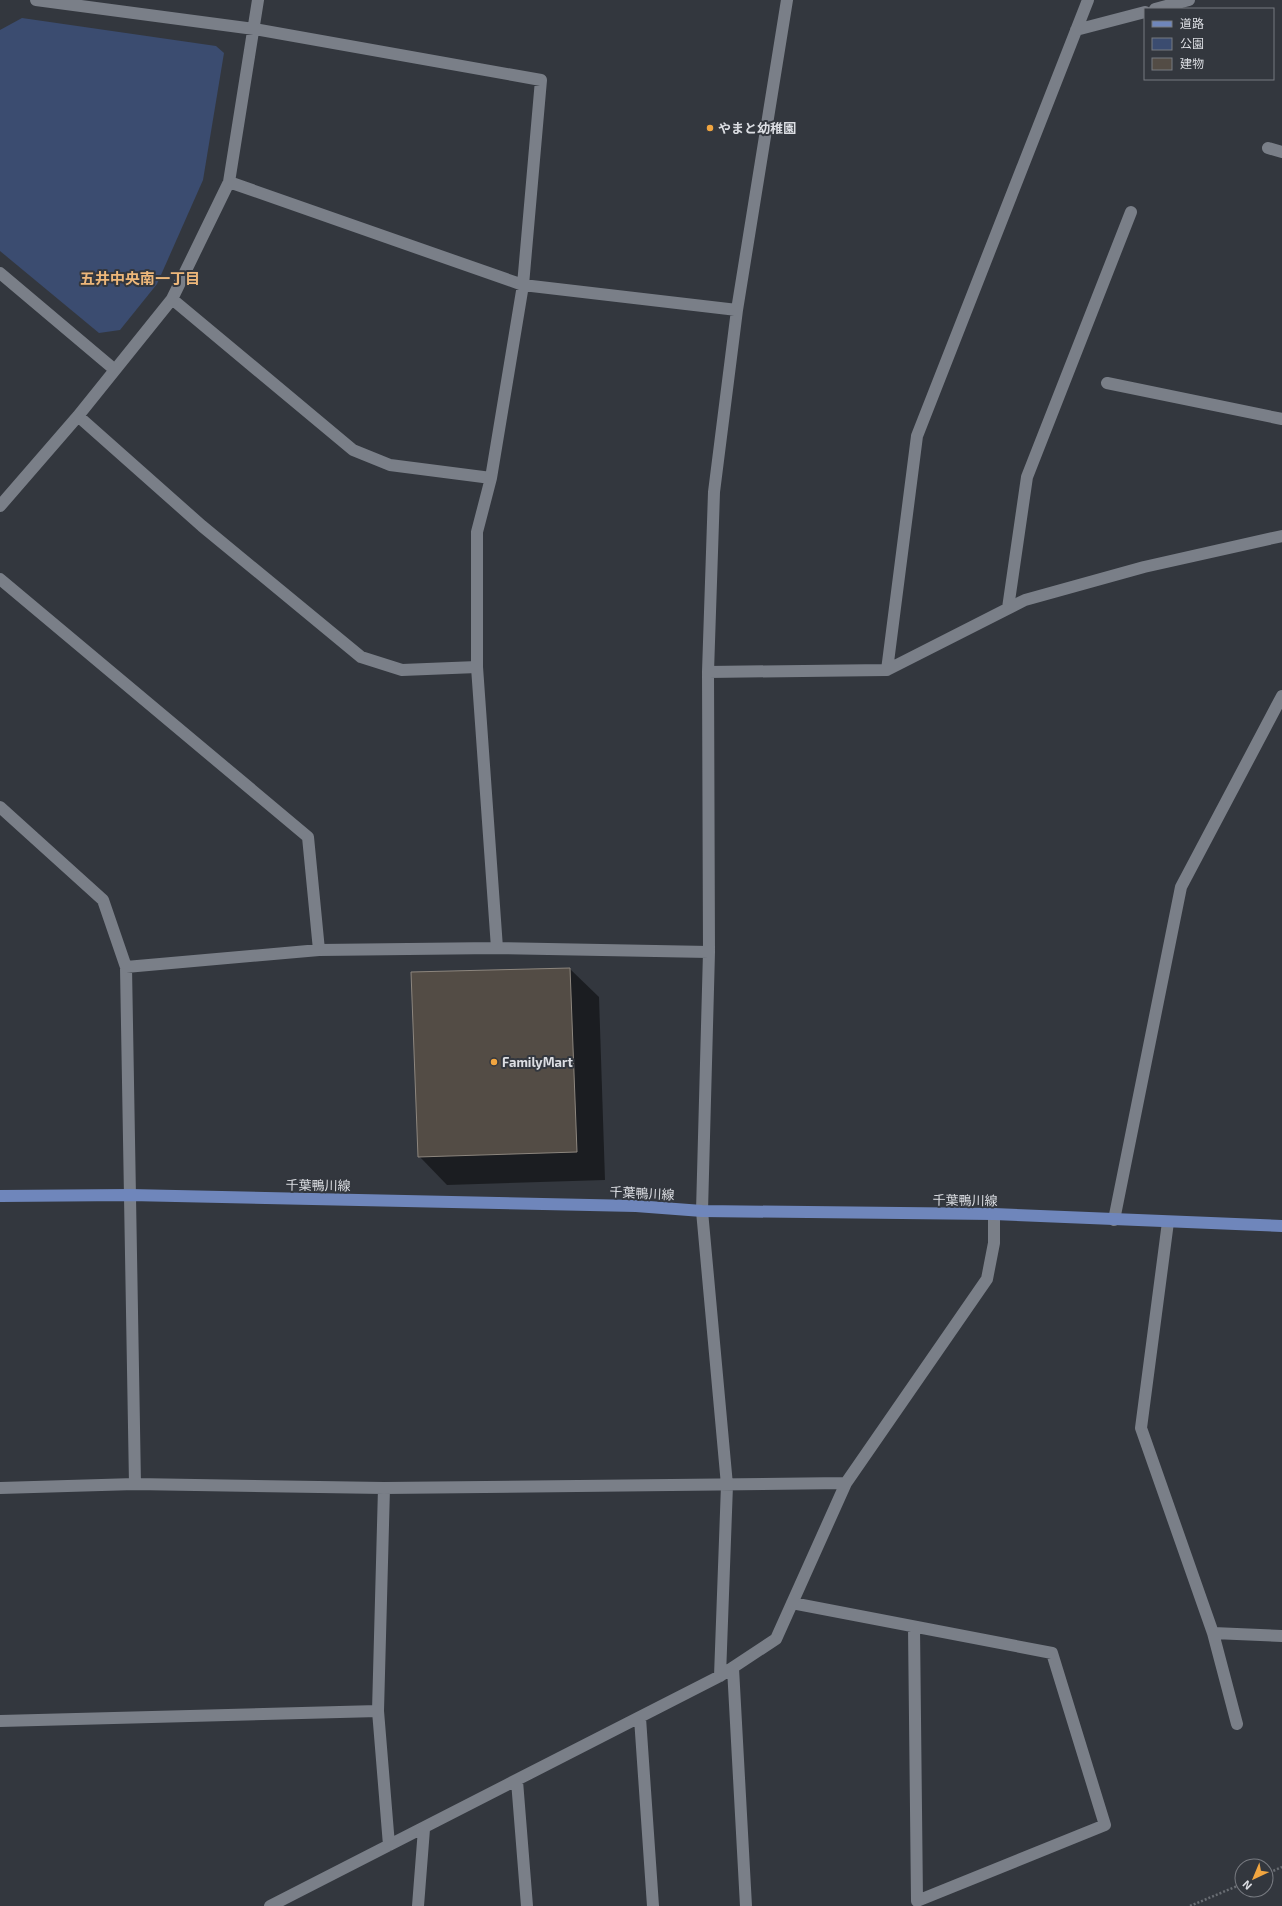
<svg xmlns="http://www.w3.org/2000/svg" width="1282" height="1906" font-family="'Exo 2','Noto Sans JP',sans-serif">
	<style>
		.green { fill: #3b4c70 }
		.shadow { fill: #0007 }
		.building { fill: #534c45; stroke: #8d867e }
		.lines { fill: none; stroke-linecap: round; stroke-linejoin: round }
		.path { stroke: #696d73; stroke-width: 2.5; stroke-dasharray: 2 2; stroke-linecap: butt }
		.minor { stroke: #7a7f88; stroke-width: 12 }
		.primary { stroke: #6f86bb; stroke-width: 12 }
		.poi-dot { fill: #f1a540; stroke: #33373e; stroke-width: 1.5 }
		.labels { text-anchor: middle; stroke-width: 4; stroke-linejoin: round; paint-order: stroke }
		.poi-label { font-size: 13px; font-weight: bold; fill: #dcdee3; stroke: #33373e; text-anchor: start }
		.street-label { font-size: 13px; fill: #dcdee3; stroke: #33373e }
		.quarter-label { font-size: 15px; font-weight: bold; fill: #edb77a; stroke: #33373e }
	</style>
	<rect width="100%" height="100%" fill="#33373e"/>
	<path class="green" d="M22,18L216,46L224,53L203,180L157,284L120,330L99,333L0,251V30Z"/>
	<path class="shadow" d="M570,969L599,997L605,1180L447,1185L419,1156L412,973Z"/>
	<path class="building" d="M570,968L577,1152L418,1157L411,972Z"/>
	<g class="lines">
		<path class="path" d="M1266,1874L1282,1867
			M1190,1906L1242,1884"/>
		<path class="minor" d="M36,0L254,29L541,80L523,285L491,478L477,532V667L497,948
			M1155,9L1189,0
			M1076,30L1145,12
			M1268,148L1282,152
			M229,182L523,285L737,310
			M0,273L115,370
			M172,299L353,450L390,465L491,478
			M1107,383L1282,419
			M78,416L202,526L361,657L402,670L477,667
			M0,506L78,416L172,299L229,182L258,0
			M0,579L308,837L319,950
			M1008,608L1027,477L1131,212
			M887,670L917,436L1088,0
			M708,672L887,670L1025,600L1144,567L1282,536
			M0,807L103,900L126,967L135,1484
			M126,967L319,950L497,948L709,952
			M1114,1220L1181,887L1282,696
			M1168,1222L1141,1428L1213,1633L1237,1724
			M0,1488L135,1484L384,1488L846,1483
			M384,1488L378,1711L389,1845
			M792,1603L1052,1653L1105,1825L917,1901L914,1627
			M1213,1633L1282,1636
			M733,1668L746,1906
			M720,1676L727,1485L702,1211L709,952L708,672L714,492L737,310L787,0
			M640,1718L653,1906
			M0,1721L378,1711
			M517,1781L527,1906
			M270,1906L720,1676L776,1639L846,1483L987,1279L994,1243V1214
			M418,1906L424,1829"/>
		<path class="primary" d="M0,1196L130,1195L636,1206L702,1211L994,1214L1282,1226"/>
	</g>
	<g class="poi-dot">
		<circle cx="710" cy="128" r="4"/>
		<circle cx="494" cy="1062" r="4"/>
	</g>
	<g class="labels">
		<g class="poi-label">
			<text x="718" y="133">やまと幼稚園</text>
			<text x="502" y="1067">FamilyMart</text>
		</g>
		<g class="street-label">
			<text transform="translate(318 1185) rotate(1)" y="5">千葉鴨川線</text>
			<text transform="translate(642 1193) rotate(3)" y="5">千葉鴨川線</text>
			<text transform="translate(965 1200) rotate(1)" y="5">千葉鴨川線</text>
		</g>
		<g class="quarter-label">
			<text x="140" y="284">五井中央南一丁目</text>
		</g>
	</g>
	<rect x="1144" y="8" width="130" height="72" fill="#33373e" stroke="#777a80"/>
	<rect x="1152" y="21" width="20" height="6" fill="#6f86bb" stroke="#777a80"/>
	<text x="1180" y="28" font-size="12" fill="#dcdee3">道路</text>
	<rect x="1152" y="38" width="20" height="12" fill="#3b4c70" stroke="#777a80"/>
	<text x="1180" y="48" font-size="12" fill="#dcdee3">公園</text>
	<rect x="1152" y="58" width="20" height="12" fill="#534c45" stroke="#777a80"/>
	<text x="1180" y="68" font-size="12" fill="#dcdee3">建物</text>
	<g transform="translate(1254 1878) rotate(224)"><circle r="19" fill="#33373e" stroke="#777a80"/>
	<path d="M0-3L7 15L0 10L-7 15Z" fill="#f1a540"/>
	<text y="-6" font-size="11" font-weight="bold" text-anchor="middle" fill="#dcdee3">N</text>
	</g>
</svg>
